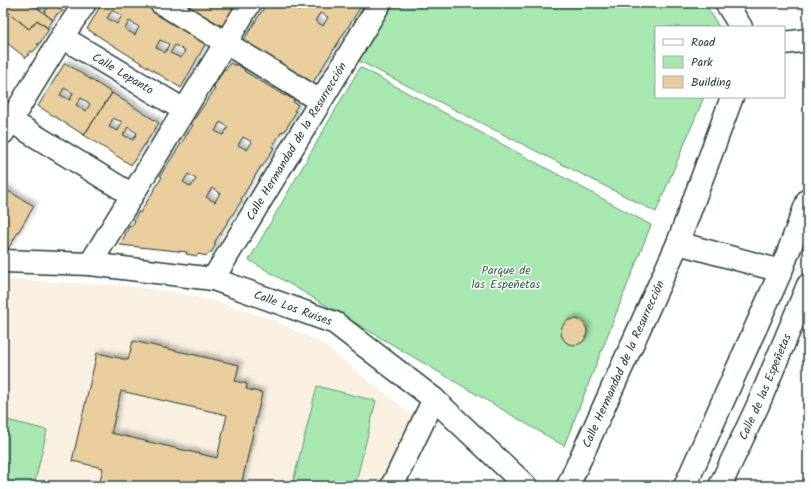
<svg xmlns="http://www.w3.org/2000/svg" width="811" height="489" font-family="Kalam,sans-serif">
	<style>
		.built { fill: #f9f0e2 }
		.green { fill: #a7e8b1; stroke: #639272 }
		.building { fill: #eacd9d; stroke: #1f3d34; fill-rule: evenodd; filter: url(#shadow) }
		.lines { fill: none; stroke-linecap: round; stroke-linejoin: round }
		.minor-casing { stroke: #1f3d34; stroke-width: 25 }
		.minor { stroke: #fff; stroke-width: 22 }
		.labels { text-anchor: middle; stroke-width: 3; stroke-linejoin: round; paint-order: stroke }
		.street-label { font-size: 12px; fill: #1f3d34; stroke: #fff }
		.park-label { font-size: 12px; fill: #3a5f4d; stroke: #fff }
	</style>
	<defs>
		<filter id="shadow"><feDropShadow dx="3.5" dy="-3.5" stdDeviation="2" flood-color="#0004"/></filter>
	</defs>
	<rect width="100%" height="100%" fill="#fff"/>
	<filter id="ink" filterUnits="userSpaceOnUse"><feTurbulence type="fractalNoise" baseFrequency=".025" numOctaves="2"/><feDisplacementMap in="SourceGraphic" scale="8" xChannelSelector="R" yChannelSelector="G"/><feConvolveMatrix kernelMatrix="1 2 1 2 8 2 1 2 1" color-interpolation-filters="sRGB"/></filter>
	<g filter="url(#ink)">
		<path class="built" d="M3,279L113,285L169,291L222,303L274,320L324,345L413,416L379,486H3Z"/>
		<path class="green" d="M393,3H705L719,27H656V97H704L656,212L359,61Z
			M360,67L651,225L564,446L249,260Z
			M317,386L376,401L355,486H292Z
			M3,419L47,430L34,486H3Z"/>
		<path class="building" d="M3,3H31L53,20L47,28L37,20L29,29L3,8Z
			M50,3H52L63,11L57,14L53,20L44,13Z
			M102,3H140L207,41L181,88L87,29ZM112,10L122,16L117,24L107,18ZM129,21L139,27L135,35L125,29ZM160,40L169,44L165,53L156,47ZM175,45L185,51L181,58L170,53Z
			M182,3H236L237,6L222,26Z
			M267,3H293L292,6L299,11L305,3H363L312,84L243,41ZM320,13L328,17L323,26L315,21Z
			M3,8L29,29L37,20L49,29L39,44H37L39,45L33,52L31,51L26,58L3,40Z
			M65,63L112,93L84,135L38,106ZM64,88L73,93L70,100L60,95ZM81,98L90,104L86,111L76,105Z
			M230,63L236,66L237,64L245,70L244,71L285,96L286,95L294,100L293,102L298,105L294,111L296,112L284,132L282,131L272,147L274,148L262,167L261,166L241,199L242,200L214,243L216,244L211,253L209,252L207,256L198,254L197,256L186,254L187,252L120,245L130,225L132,226L135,220H134L138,212L140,213L162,177L160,176L193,125L191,124L215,89L213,88L224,69L226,70ZM220,122L228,127L223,135L215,131ZM243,137L252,142L247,150L238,145ZM188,174L196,179L191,187L183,182ZM212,188L220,193L215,202L206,197Z
			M112,93L159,123L131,165L84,135ZM113,118L122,122L118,131L109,127ZM128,127L137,133L133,140L123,135Z
			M3,188L34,206L8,249H3Z
			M561 332a13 13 0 1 1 26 0a13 13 0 1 1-26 0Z
			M133,341L239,365L235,381L247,384L246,389L262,393L241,486H99L103,468L72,461L97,353L128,360ZM121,391L227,415L217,458L111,433Z"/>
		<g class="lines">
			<g class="minor-casing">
				<g id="minor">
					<path d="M161,3L320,101"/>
					<path d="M726,3L741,27"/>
					<path id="s1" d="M62,37L184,110"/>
					<path d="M784,43L808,40"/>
					<path d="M11,121L132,195"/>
					<path d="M3,133L62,37L85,3"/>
					<path d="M678,243L781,271"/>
					<path id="s2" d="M3,261L90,264L213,279L335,323L434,399L526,486"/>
					<path d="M90,264L250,3"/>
					<path id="s3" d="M213,279L380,3"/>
					<path d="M392,486L434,399"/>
					<path id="s4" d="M568,486L678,243L732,97"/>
					<path d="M685,486L781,271L808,200"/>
					<path id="s5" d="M720,486L758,405L808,285"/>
				</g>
			</g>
			<use href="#minor" class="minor"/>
		</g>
	</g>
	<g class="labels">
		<g class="street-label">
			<text dy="4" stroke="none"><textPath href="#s1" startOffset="71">Calle Lepanto</textPath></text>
			<text dy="4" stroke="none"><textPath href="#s3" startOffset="161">Calle Hermandad de la Resurrección</textPath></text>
			<text dy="4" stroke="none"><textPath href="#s2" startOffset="296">Calle Los Ruises</textPath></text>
			<text dy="4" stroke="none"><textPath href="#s4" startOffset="134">Calle Hermandad de la Resurrección</textPath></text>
			<text dy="4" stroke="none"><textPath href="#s5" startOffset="109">Calle de las Espeñetas</textPath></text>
		</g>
		<g class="park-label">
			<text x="506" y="274">Parque de<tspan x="506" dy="14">las Espeñetas</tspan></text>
		</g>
	</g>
	<rect width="811" height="489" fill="none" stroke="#fff" stroke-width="16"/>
	<rect x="8" y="8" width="795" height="473" fill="none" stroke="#1f3d34" stroke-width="1.5" filter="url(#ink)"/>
	<rect x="655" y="26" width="130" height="72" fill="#ffffff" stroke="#a5b1ae"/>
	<rect x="663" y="39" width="20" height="6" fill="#ffffff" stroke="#a5b1ae"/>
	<text x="691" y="46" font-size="12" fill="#1f3d34">Road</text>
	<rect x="663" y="56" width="20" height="12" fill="#a7e8b1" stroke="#a5b1ae"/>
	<text x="691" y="66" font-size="12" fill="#1f3d34">Park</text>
	<rect x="663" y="76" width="20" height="12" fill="#eacd9d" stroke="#a5b1ae"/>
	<text x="691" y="86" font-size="12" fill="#1f3d34">Building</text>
</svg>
